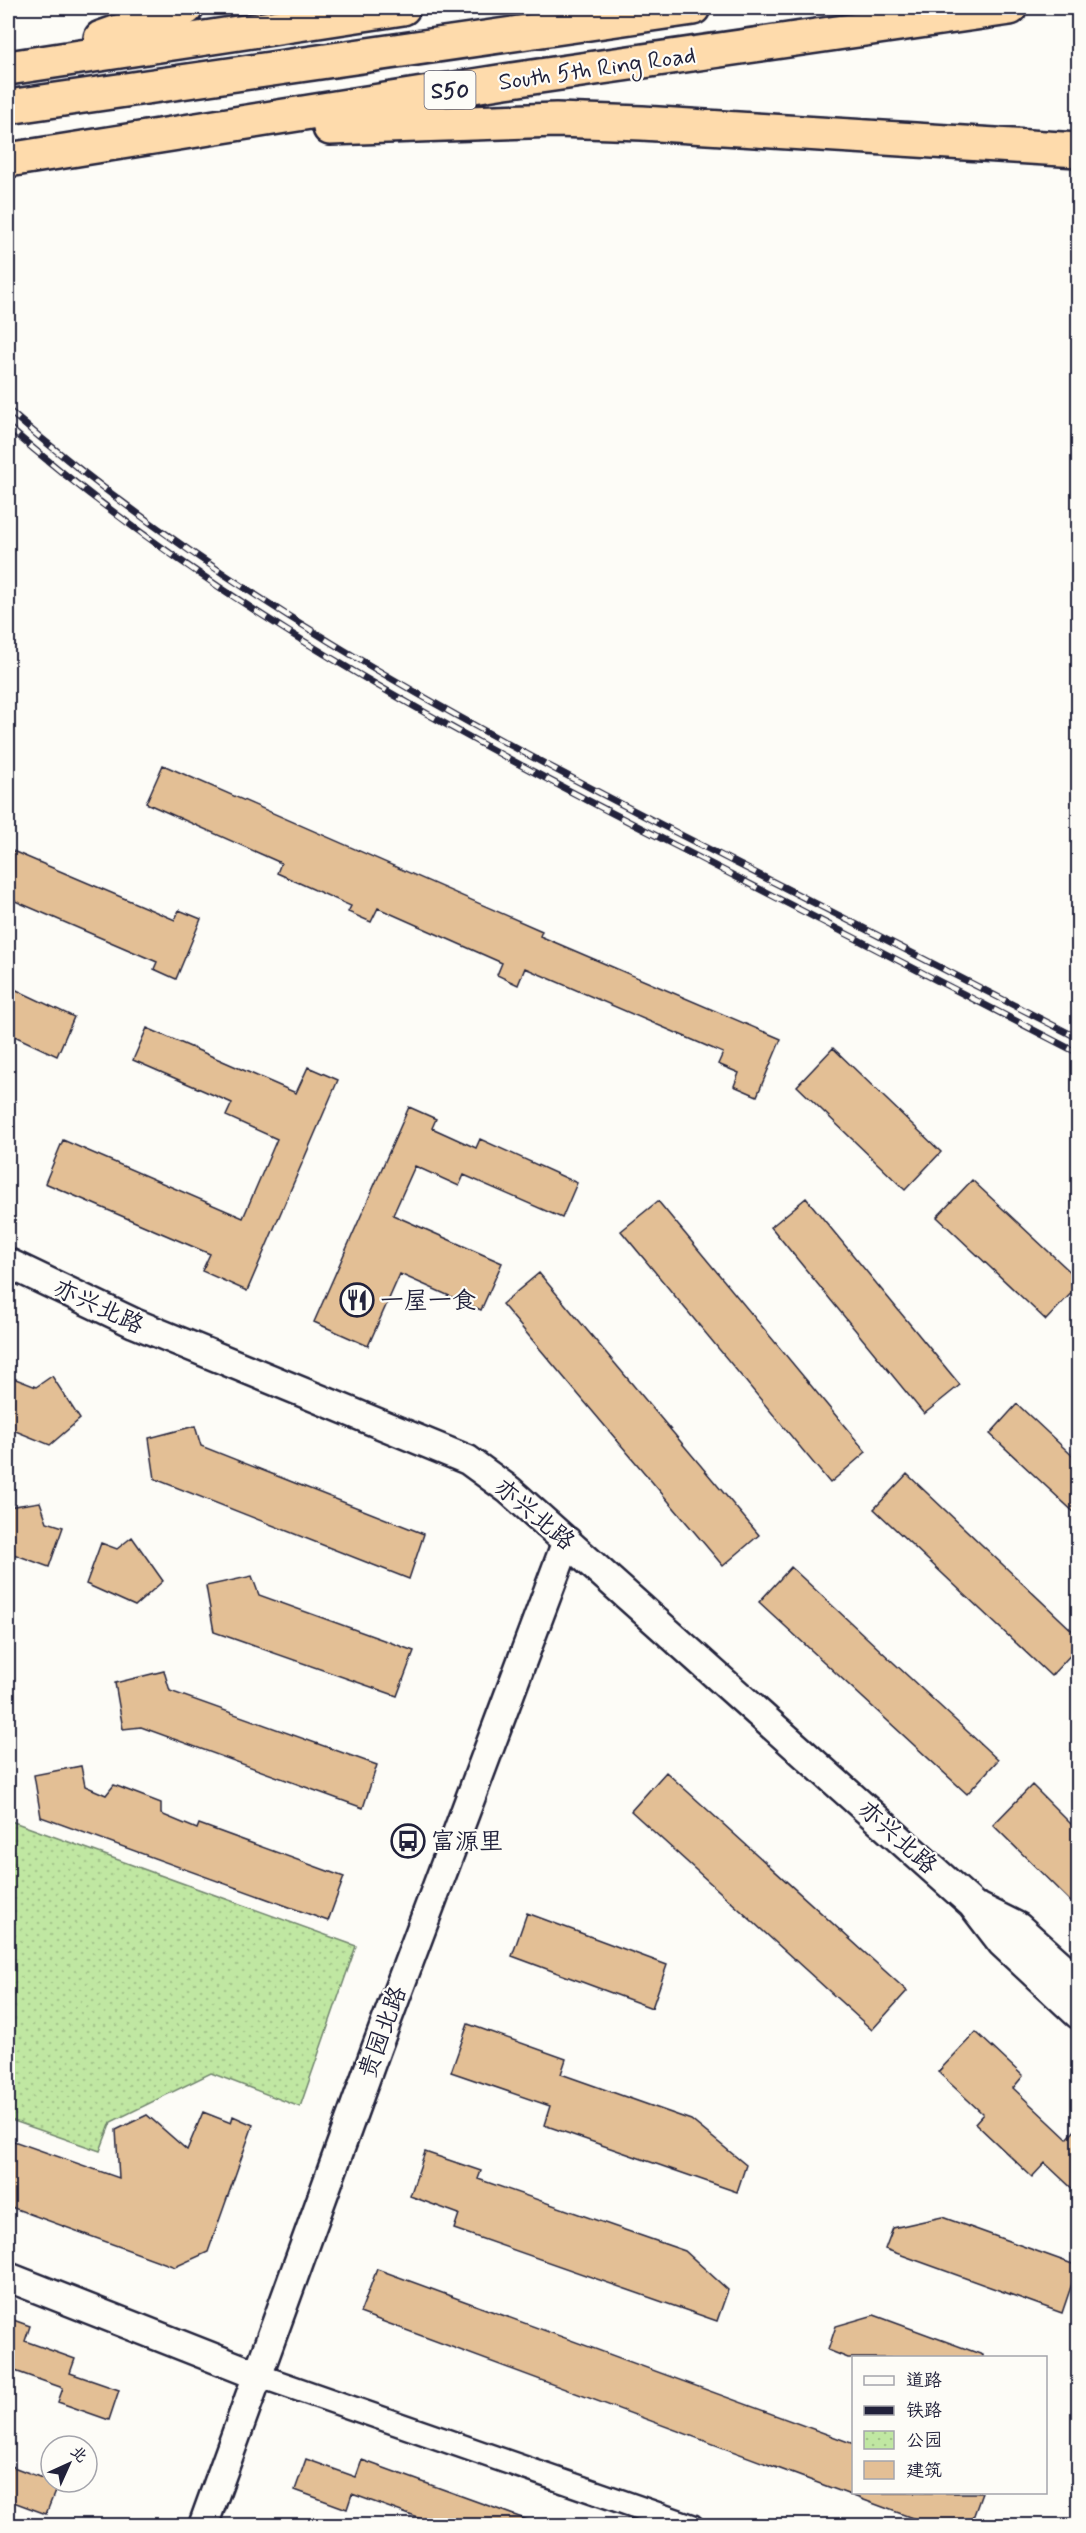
<svg xmlns="http://www.w3.org/2000/svg" width="1086" height="2533" font-family="Mynerve,'LXGW WenKai TC',sans-serif">
	<style>
		.park { fill: url(#park-dots); stroke: #71846e; stroke-width: 1.5 }
		.building { fill: #e3bf95; stroke: #22223b; stroke-width: 1.5 }
		.lines { fill: none; stroke-linecap: round; stroke-linejoin: round }
		.minor-casing { stroke: #22223b; stroke-width: 27 }
		.tertiary-casing { stroke: #22223b; stroke-width: 33 }
		.motorway-casing { stroke: #22223b; stroke-width: 38 }
		.minor { stroke: #fdfcf7; stroke-width: 22 }
		.tertiary { stroke: #fdfcf7; stroke-width: 28 }
		.motorway { stroke: #fedbac; stroke-width: 33 }
		.rail-casing { stroke: #22223b; stroke-width: 7 }
		.rail { stroke: #fdfcf7; stroke-width: 4.5; stroke-dasharray: 14; stroke-linecap: butt }
		.labels { text-anchor: middle; stroke-width: 4.5; stroke-linejoin: round; paint-order: stroke }
		.shield { fill: #fdfcf7; stroke: #646373; stroke-width: 1.5 }
		.shield-label { font-size: 22px; font-weight: bold; fill: #22223b }
		.street-label { font-size: 24px; fill: #22223b; stroke: #fdfcf7 }
		.poi-label { font-size: 24px; fill: #22223b; stroke: #fdfcf7; text-anchor: start }
	</style>
	<defs>
		<pattern id="park-dots" width="8" height="8" patternUnits="userSpaceOnUse" patternTransform="scale(1.5)"><rect width="8" height="8" fill="#c0e7a2"/><path d="M2 2h.1M6 6h.1" fill="none" stroke="#a5c68c" stroke-width="1.8" stroke-linecap="round"/></pattern>
	</defs>
	<rect width="100%" height="100%" fill="#fdfcf7"/>
	<filter id="ink" filterUnits="userSpaceOnUse"><feTurbulence type="fractalNoise" baseFrequency=".0167" numOctaves="2"/><feDisplacementMap in="SourceGraphic" scale="12" xChannelSelector="R" yChannelSelector="G"/><feConvolveMatrix kernelMatrix="1 2 1 2 8 2 1 2 1" color-interpolation-filters="sRGB"/></filter>
	<g filter="url(#ink)">
		<path class="park" d="M8,1820L356,1946L300,2107L211,2073L111,2122L100,2151L8,2119Z"/>
		<path class="building" d="M163,765L542,931L540,936L781,1039L757,1096L734,1086L739,1073L718,1064L723,1053L525,968L518,985L497,975L502,963L378,908L371,922L348,912L351,906L277,873L281,863L146,803Z
			M8,849L175,920L179,910L201,919L176,979L154,969L157,962L8,898Z
			M8,986L74,1017L57,1056L8,1033Z
			M147,1028L296,1093L308,1067L338,1080L247,1291L202,1271L210,1254L45,1183L63,1140L243,1218L277,1139L226,1116L232,1103L133,1060Z
			M833,1048L941,1152L905,1190L797,1086Z
			M409,1107L436,1119L432,1128L476,1148L480,1139L577,1183L562,1218L464,1175L459,1186L415,1166L393,1215L502,1263L481,1310L400,1274L368,1346L314,1322Z
			M972,1180L1078,1279V1286L1046,1320L937,1217Z
			M806,1198L960,1385L924,1414L771,1227Z
			M658,1201L866,1452L830,1483L621,1231Z
			M539,1273L759,1535L723,1566L502,1304Z
			M8,1376L36,1387L52,1376L80,1419L50,1445L8,1428Z
			M1017,1404L1078,1461V1516L990,1434Z
			M195,1426L201,1446L424,1534L409,1579L155,1479L149,1438Z
			M907,1474L1078,1636V1647L1051,1676L874,1509Z
			M40,1502L47,1522L63,1527L49,1567L8,1552V1507Z
			M132,1537L163,1581L135,1606L86,1584L101,1543L117,1549Z
			M791,1567L998,1760L967,1794L759,1602Z
			M252,1576L259,1595L414,1651L397,1696L214,1632L206,1586Z
			M164,1671L170,1691L377,1765L363,1808L141,1727L123,1729L115,1683Z
			M81,1766L85,1786L106,1795L114,1785L161,1803V1814L197,1829L199,1824L344,1877L328,1921L41,1817L34,1775Z
			M666,1772L907,1991L872,2030L631,1811Z
			M1032,1785L1078,1831V1909L993,1825Z
			M527,1913L667,1965L652,2008L512,1956Z
			M468,2024L566,2059L561,2074L691,2120L746,2165L737,2192L544,2125L550,2106L451,2072Z
			M976,2032L1023,2076L1013,2088L1067,2139L1078,2127V2194L1045,2163L1032,2177L975,2123L983,2114L938,2072Z
			M203,2112L231,2123L233,2116L253,2125L208,2252L175,2267L8,2206V2139L119,2178L116,2130L147,2115L187,2150Z
			M425,2152L481,2171L478,2179L685,2251L728,2290L717,2321L454,2229L459,2214L410,2196Z
			M942,2217L1078,2266L1062,2313L885,2249L893,2228Z
			M377,2269L854,2444V2493H982L970,2526H934L360,2313Z
			M874,2315L983,2355V2358H848L828,2350L836,2326Z
			M8,2318L30,2326L25,2341L75,2359L70,2373L119,2390L109,2420L58,2402L63,2388L15,2371L10,2384H8Z
			M306,2459L356,2477L362,2460L536,2523L535,2526H440L352,2494L347,2509L295,2490Z
			M8,2465L58,2484L46,2514L8,2500Z"/>
		<g class="lines">
			<g class="minor-casing">
				<path id="minor" d="M257,2375L692,2526"/>
			</g>
			<g class="tertiary-casing">
				<path id="tertiary" d="M8,1263L134,1323L468,1460L509,1490L972,1904L1002,1943L1078,2014
					M980,1908L1018,1927L1078,1981
					M8,2277L257,2375
					M203,2526L376,2049L567,1541"/>
			</g>
			<g class="motorway-casing">
				<path id="motorway" d="M101,38L186,8
					M8,68L403,8
					M8,107L693,8
					M330,128L556,120L642,123L1078,150
					M8,160L505,81L1010,8"/>
			</g>
			<use href="#minor" class="minor"/>
			<use href="#tertiary" class="tertiary"/>
			<use href="#motorway" class="motorway"/>
			<g class="rail-casing">
				<path id="rail" d="M8,410C210,586 446,714 683,836C815,903 947,971 1078,1038
					M8,427C209,602 447,729 684,850C815,918 947,985 1078,1053"/>
			</g>
			<use href="#rail" class="rail"/>
		</g>
	</g>
	<defs>
		<g id="restaurant-ring" transform="scale(1.725)"><circle r="9.5" fill="#fdfcf7" stroke="#22223b" stroke-width="1.5"/><path d="M-5-6h1v4h1v-4h1v4h1v-4h1v5L-1.5 .5V6h-2V.5L-5-1ZM5-6V6H3V1.5H1.5Q1.5-4 5-6Z" fill="#22223b"/></g>
		<g id="bus-ring" transform="scale(1.725)"><circle r="9.5" fill="#fdfcf7" stroke="#22223b" stroke-width="1.5"/><path d="M-5-6H5V4H4V6H2V4H-2V6H-4V4H-5ZM-3.5-4V0h7V-4ZM-3.5 1.2v1.5H-2V1.2ZM2 1.2v1.5H3.5V1.2Z" fill="#22223b"/></g>
	</defs>
	<g fill-rule="evenodd">
		<use href="#restaurant-ring" x="357" y="1300"/>
		<use href="#bus-ring" x="408" y="1841"/>
	</g>
	<g class="labels">
		<rect class="shield" x="424.5" y="71" width="51" height="38" rx="4.5"/>
		<g class="shield-label">
			<text x="450" y="98">S50</text>
		</g>
		<g class="street-label">
			<text transform="translate(597 68) rotate(-8)" y="8">South 5th Ring Road</text>
			<text transform="translate(99 1306) rotate(25)" y="8">亦兴北路</text>
			<text transform="translate(535 1514) rotate(40)" y="8">亦兴北路</text>
			<text transform="translate(898 1837) rotate(42)" y="8">亦兴北路</text>
			<text transform="translate(382 2032) rotate(-70)" y="8">贵园北路</text>
		</g>
		<g class="poi-label">
			<text x="380" y="1308">一屋一食</text>
			<text x="431" y="1849">富源里</text>
		</g>
	</g>
	<rect width="1086" height="2533" fill="none" stroke="#fdfcf7" stroke-width="30"/>
	<rect x="15" y="15" width="1056" height="2503" fill="none" stroke="#22223b" stroke-width="2" filter="url(#ink)"/>
	<rect x="852" y="2356" width="195" height="138" fill="#fdfcf7" stroke="#a5a5ac" stroke-width="1.5"/>
	<rect x="864" y="2376" width="30" height="9" fill="#fdfcf7" stroke="#a5a5ac" stroke-width="1.5"/>
	<text x="906" y="2386" font-size="18" fill="#22223b">道路</text>
	<rect x="864" y="2406" width="30" height="9" fill="#22223b" stroke="#a5a5ac" stroke-width="1.5"/>
	<text x="906" y="2416" font-size="18" fill="#22223b">铁路</text>
	<rect x="864" y="2431" width="30" height="18" fill="url(#park-dots)" stroke="#a5a5ac" stroke-width="1.5"/>
	<text x="906" y="2446" font-size="18" fill="#22223b">公园</text>
	<rect x="864" y="2461" width="30" height="18" fill="#e3bf95" stroke="#a5a5ac" stroke-width="1.5"/>
	<text x="906" y="2476" font-size="18" fill="#22223b">建筑</text>
	<g transform="translate(69 2464) rotate(45)"><circle r="28" fill="#fdfcf7" stroke="#a5a5ac" stroke-width="1.5"/>
	<path d="M0-4.5L10 22L0 15L-10 22Z" fill="#22223b"/>
	<text y="-9" font-size="16" font-weight="bold" text-anchor="middle" fill="#22223b">北</text>
	</g>
</svg>
